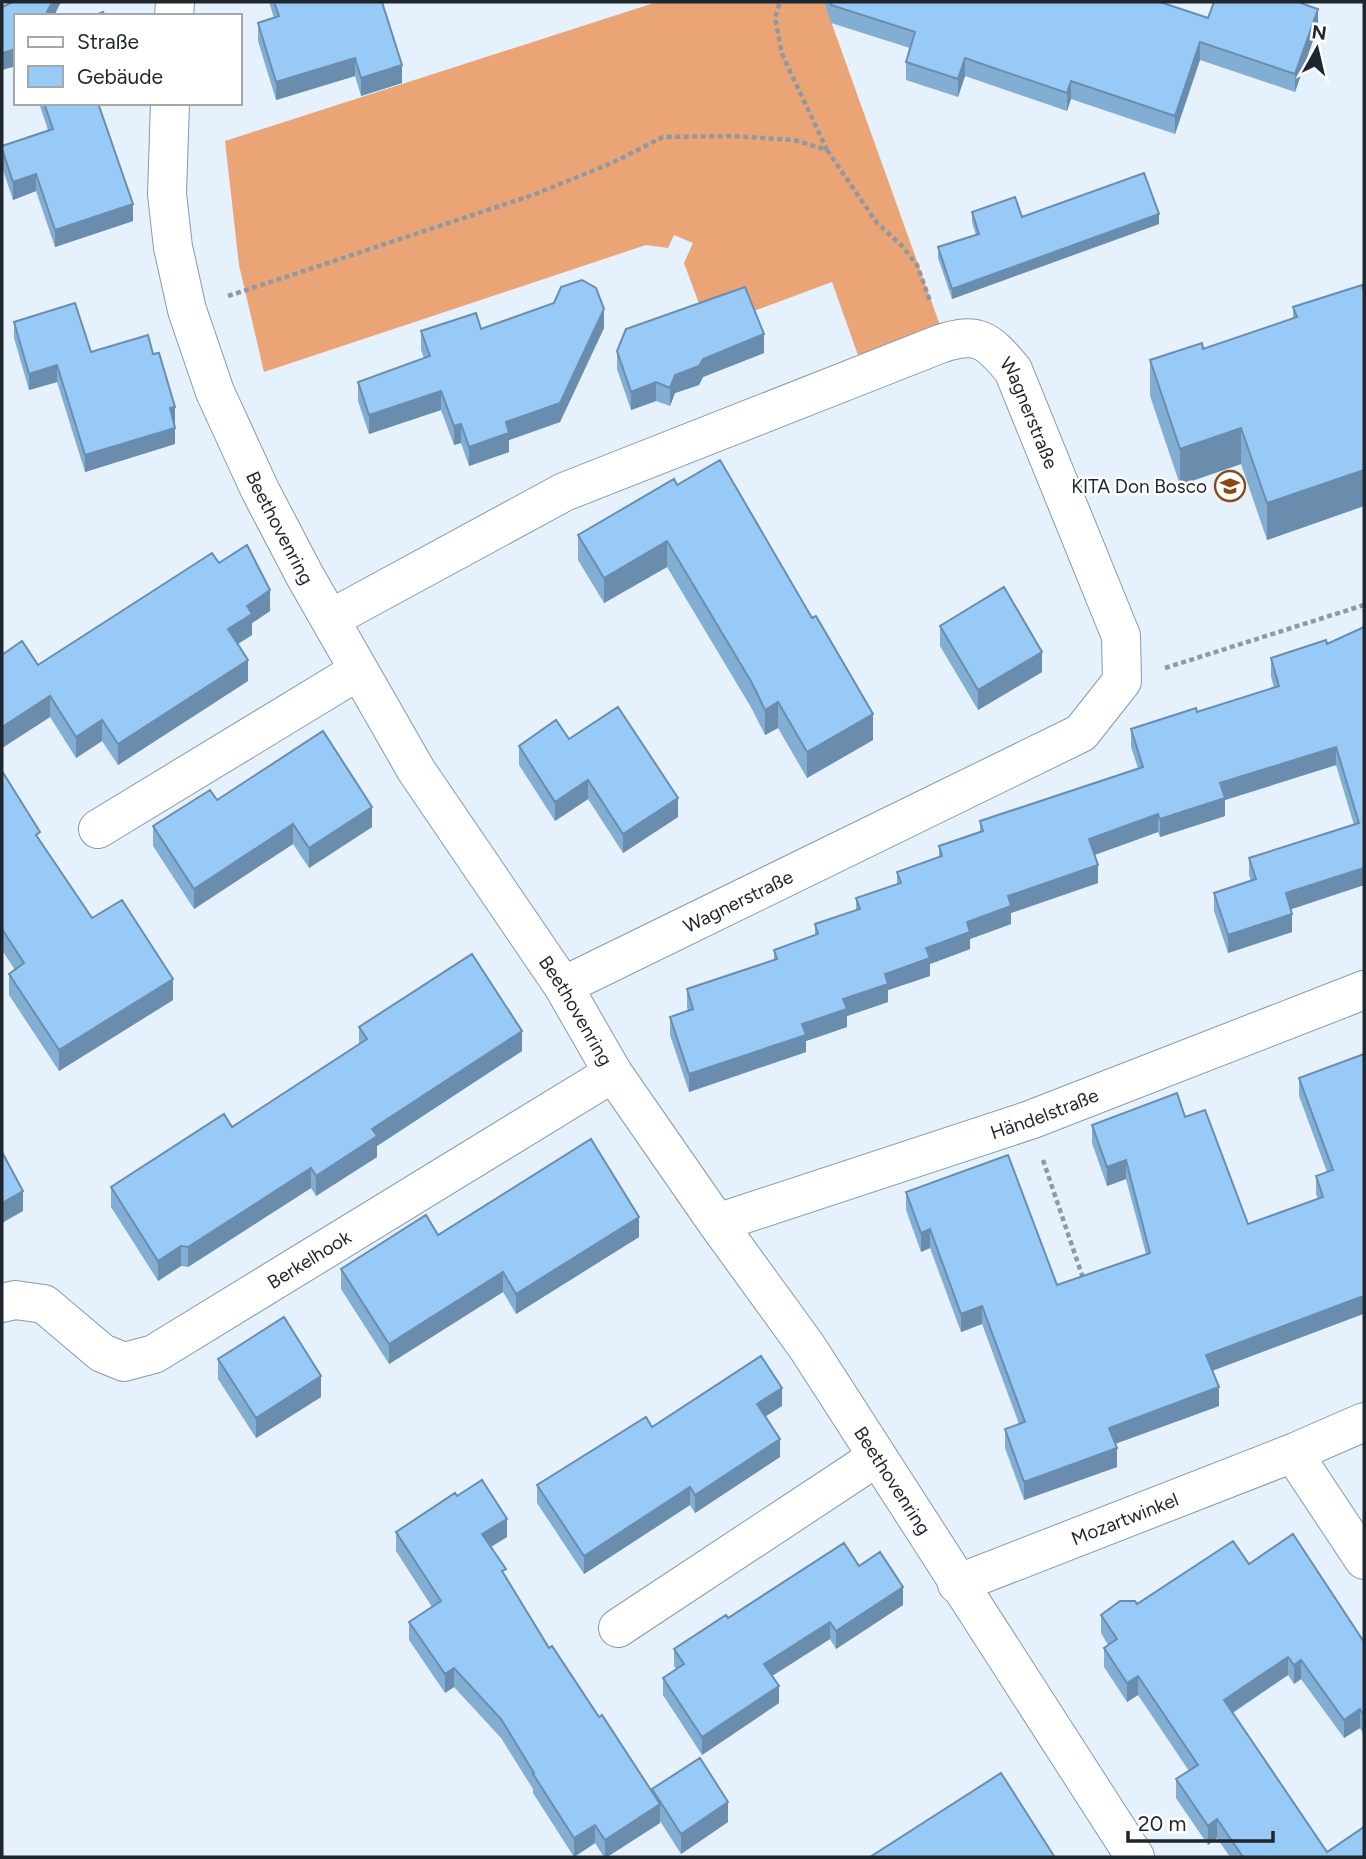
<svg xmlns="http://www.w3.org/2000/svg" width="1366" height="1859" font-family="Figtree,sans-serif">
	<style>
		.forest { fill: #eaa475 }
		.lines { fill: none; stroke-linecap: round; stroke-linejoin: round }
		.street-casing { stroke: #879aab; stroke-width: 40 }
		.path { stroke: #9099a3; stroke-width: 4.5; stroke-dasharray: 5 3.5; stroke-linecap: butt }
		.street { stroke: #fff; stroke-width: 38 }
		.wall { fill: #83aed4 }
		.shaded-wall { fill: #6a8dad }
		.building { fill: #98caf7; stroke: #6a8dad; stroke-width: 2 }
		.labels { text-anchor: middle; stroke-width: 5; stroke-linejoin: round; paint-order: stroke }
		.street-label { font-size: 19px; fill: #1f262d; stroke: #fff }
		.poi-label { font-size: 19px; fill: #1f262d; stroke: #fff; text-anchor: end }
	</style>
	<rect width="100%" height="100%" fill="#e5f1fc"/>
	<path class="forest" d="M657,2H824L941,328L859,358L832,282L708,328L684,263L693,243L674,235L668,248L646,245L264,372L239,265L225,141Z"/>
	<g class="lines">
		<g class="street-casing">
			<g id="street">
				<path d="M174,16L175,2"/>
				<path id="s1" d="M170,103L167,194L173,247L187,310L215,392L260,490L305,576L416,770L563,986L613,1073L717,1223L807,1347L1135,1857"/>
				<path id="s2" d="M330,619L564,492L940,344C978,331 988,340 1013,370L1121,636L1122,681L1081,733L563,986"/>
				<path d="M98,829L358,671"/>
				<path id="s3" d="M717,1223L1030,1120L1364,990"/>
				<path id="s4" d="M2,1303L15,1300L44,1304L102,1353L124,1362L154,1354L613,1073"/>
				<path d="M1293,1453L1364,1560"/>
				<path id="s5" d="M957,1584L1293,1453L1364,1422"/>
				<path d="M618,1628L877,1457"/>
			</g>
		</g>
		<path class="path" d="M827,150L877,223L902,246L917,265L930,301
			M228,296L533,195L612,163L663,137L732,136L794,140L827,150L782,54L775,18L780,2
			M1165,668L1364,605
			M1043,1160L1084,1281"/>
		<use href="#street" class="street"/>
	</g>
	<path class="wall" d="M269,2H382L402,83L361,96L355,76L276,100L258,41V23L274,18Z
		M824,2H1160L1208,18L1318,26L1295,92L1200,60L1175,134L1071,99L1067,111L965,76L958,97L906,80V62L910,48L831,23Z
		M39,103H100L99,104L133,221L55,247L36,191L13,200L2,167V146L48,130Z
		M972,212L1022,217L1159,224L952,299L938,258V247L976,235L972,222Z
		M1364,292V506L1267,540L1241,464L1180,485L1150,396V360L1203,349L1293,318V307Z
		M14,322L91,352L175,423V444L85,472L57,382L29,390L14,338Z
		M604,328L560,422L509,440V452L469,466L461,443L454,445L441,410L369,434L358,401V382L424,358L421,350V331L481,329Z
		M617,351L764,353L703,377L699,385L675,393L670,406L656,401L631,410L617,369Z
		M677,485L873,740L807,778L778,728L765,735L752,709L667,567L604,603L578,560V535Z
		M219,563L270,611L252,623V635L238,644L248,681L118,765L102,741L76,758L50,717L2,748V655L38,665Z
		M940,626L1042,672L978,710L940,646Z
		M1364,627V885L1291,909L1292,932L1228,953L1214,911V893L1251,881L1249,875V858L1354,825L1336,765L1225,800V816L1160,837L1158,832L1094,855L1098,883L1011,913V924L970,939V949L930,964V976L888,990V1002L847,1016V1027L806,1041V1052L689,1092L670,1035V1017L688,1011L687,1007V989L774,960V950L815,935V924L856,910V898L897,884V872L939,858V846L980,832V821L1138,768L1131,747V729L1197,712L1274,688L1271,676V658L1327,644Z
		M569,739L678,817L623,853L588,799L555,821L519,765V746Z
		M2,771L40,841L92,918L173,1000L59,1071L9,995V974L15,970L2,950Z
		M217,800L372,827L309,868L293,844L194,909L153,846V826Z
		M359,1027L522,1051L377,1146V1157L316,1196L311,1188L188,1267L181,1266L158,1281L111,1207V1187L232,1127L359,1044Z
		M1364,1054V1318L1363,1314L1212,1371L1219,1406L1115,1444L1117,1467L1024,1500L1005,1448V1429L1019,1424L982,1324L961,1332L930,1248L921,1252L906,1210V1192L1057,1285L1146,1254L1126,1179L1107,1186L1092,1143V1125L1185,1117L1248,1224L1318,1199L1316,1194V1176L1327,1172L1299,1096V1078Z
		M438,1235L639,1237L516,1314L503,1292L389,1364L341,1289V1269Z
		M218,1359L321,1397L256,1438L218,1379Z
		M782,1406L765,1416L780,1457L695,1513L690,1505L584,1574L537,1503V1485L652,1427Z
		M396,1532L507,1537L491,1547L506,1577L549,1648L599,1717L652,1792V1789L728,1822L681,1854L660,1821V1823L607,1857H604L595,1843L574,1857L533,1793V1789L501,1738L454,1687L445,1693L409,1640V1622L432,1607L396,1551Z
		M1249,1564L1364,1642V1735L1360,1728L1344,1738L1301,1679L1294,1684L1288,1675L1233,1713L1327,1852L1364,1857H1230L1217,1838L1208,1845L1176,1798V1779L1189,1771L1138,1695L1127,1702L1104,1667V1648L1108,1645L1101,1633V1615L1137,1604Z
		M859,1566L903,1605L836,1649L830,1639L772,1676L779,1703L702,1755L663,1695V1678L676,1669L674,1666V1649L728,1618Z"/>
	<path class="shaded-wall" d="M52,2H61L54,16H45Z
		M1318,9V26L1295,92V74Z
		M1200,42V60L1175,134V116Z
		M16,49V66L2,70V53Z
		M355,58V76L276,100V82Z
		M965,58V76L958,97V79Z
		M402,65V83L361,96V78Z
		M1071,81V99L1067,111V93Z
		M36,174V191L13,200V182Z
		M133,204V221L55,247V230Z
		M1159,214V224L952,299V289Z
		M604,309V328L560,422L509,440V452L469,466V447L506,422Z
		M764,334V353L703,377L699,385L675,393L670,406V388L675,375L703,359Z
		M57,365V382L29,390V374Z
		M656,382V401L631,410V392Z
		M441,391V410L369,434V415Z
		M175,407V423L170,425V408Z
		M461,424V443L454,445V426Z
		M175,428V444L85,472V455Z
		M1241,428V464L1180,485V449Z
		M1364,470V506L1267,540V503Z
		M667,541V567L604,603V578Z
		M270,590V611L252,623V635L228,650V629L247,606Z
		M1042,652V672L978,710V690Z
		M248,660V681L118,765V744Z
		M50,696V717L2,748V727Z
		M778,702V728L765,735V710Z
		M873,714V740L807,778V752Z
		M102,720V741L76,758V737Z
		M1336,747V765L1225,800V816L1160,837V819L1220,783Z
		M588,780V799L555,821V802Z
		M678,798V817L623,853V834Z
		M372,807V827L309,868V848Z
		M1158,814V832L1089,857V839Z
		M293,824V844L194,909V889Z
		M1098,865V883L1011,913V924L970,939V949L930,964V976L888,990V1002L847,1016V1027L806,1041V1052L689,1092V1074L802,1024L1008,896Z
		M1364,868V885L1286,911V893Z
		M1292,914V932L1228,953V935Z
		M173,979V1000L59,1071V1050Z
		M522,1031V1051L377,1146V1157L316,1196V1176L372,1129Z
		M1126,1160V1179L1107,1186V1167Z
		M311,1168V1188L188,1267V1247Z
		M23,1191V1211L2,1223V1203Z
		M639,1217V1237L516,1314V1294Z
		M930,1229V1248L921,1252V1233Z
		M181,1246V1266L158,1281V1261Z
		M503,1272V1292L389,1364V1344Z
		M1363,1296V1314L1206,1373V1355Z
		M982,1306V1324L961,1332V1314Z
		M321,1376V1397L256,1438V1418Z
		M1219,1387V1406L1109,1446V1428Z
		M782,1388V1406L757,1422V1404Z
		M780,1439V1457L695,1513V1495Z
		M1117,1448V1467L1024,1500V1482Z
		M690,1487V1505L584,1574V1556Z
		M507,1519V1537L482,1552V1534Z
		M903,1587V1605L836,1649V1631Z
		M830,1622V1639L764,1681V1664Z
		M1288,1657V1675L1224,1718V1700Z
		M1301,1660V1679L1294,1684V1665Z
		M454,1668V1687L445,1693V1674Z
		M1138,1676V1695L1127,1702V1683Z
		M779,1686V1703L702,1755V1737Z
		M1360,1709V1728L1344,1738V1720Z
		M728,1802V1822L681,1854V1834Z
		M660,1804V1823L607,1857H605V1840Z
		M1217,1819V1838L1208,1845V1826Z
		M595,1825V1843L574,1857V1838Z"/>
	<path class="building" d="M13,2H52L45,16H16V49L2,53V7Z
		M274,2H382L402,65L361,78L355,58L276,82L258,23L279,16Z
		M830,2H1160L1208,18L1214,2H1298L1318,9L1295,74L1200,42L1175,116L1071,81L1067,93L965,58L958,79L906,62L915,32L831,5Z
		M103,12L105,16H93Z
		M44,103H98L133,204L55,230L36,174L13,182L2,149V146L53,129Z
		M1144,173L1159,214L952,289L938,247L979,234L972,212L1015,197L1022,217Z
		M582,280L596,288L604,309L560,403L506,422L509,433L469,447L461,424L454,426L441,391L369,415L358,382L430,356L421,331L476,313L481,329L554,303L561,287Z
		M1362,285L1364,292V470L1267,503L1241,428L1180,449L1150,360L1202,343L1203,349L1297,317L1293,307Z
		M745,287L764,334L703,359L699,366L675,375L670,388L656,382L631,392L617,351L626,329Z
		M75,303L91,352L148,335L153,354L159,353L175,407L170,408L175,428L85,455L57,365L29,374L14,322Z
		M720,460L812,618L816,616L873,714L807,752L778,702L765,710L752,683L667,541L604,578L578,535L674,479L677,485Z
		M247,545L270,590L247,606L252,614L228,629L248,660L118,744L102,720L76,737L50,696L2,727V655L22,641L38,665L212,553L219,563Z
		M1004,587L1042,652L978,690L940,626Z
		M1364,627V868L1286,893L1292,914L1228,935L1214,893L1256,879L1249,858L1359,823L1336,747L1220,783L1225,798L1160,819L1158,814L1089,839L1098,865L1008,896L1011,906L967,922L970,932L926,948L930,958L885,974L888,984L843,999L847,1009L802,1024L806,1035L689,1074L670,1017L693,1009L687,989L777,959L774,950L818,934L815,924L860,909L856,898L901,883L897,872L942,856L939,846L983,831L980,821L1143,767L1131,729L1196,708L1197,712L1279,686L1271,658L1326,640L1327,644Z
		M618,707L678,798L623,834L588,780L555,802L519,746L556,720L569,739Z
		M323,731L372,807L309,848L293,824L194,889L153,826L210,790L217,800Z
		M2,771L40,832L36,835L92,918L122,900L173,979L59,1050L9,974L24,963L2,929Z
		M472,954L522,1031L372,1129L377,1136L316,1176L311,1168L188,1247L181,1246L158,1261L111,1187L224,1114L232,1127L367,1039L359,1027Z
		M1364,1054V1300L1363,1296L1206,1355L1219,1387L1109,1428L1117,1448L1024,1482L1005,1429L1025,1422L982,1306L961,1314L930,1229L921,1233L906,1192L1008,1155L1057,1285L1150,1253L1126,1160L1107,1167L1092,1125L1177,1093L1185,1117L1205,1110L1248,1224L1323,1197L1316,1176L1333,1170L1299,1078Z
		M591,1139L639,1217L516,1294L503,1272L389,1344L341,1269L426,1215L438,1235Z
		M2,1152L23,1191L2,1203Z
		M284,1317L321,1376L256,1418L218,1359Z
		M761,1356L782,1388L757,1404L780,1439L695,1495L690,1487L584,1556L537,1485L646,1417L652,1427Z
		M482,1480L507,1519L482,1534L506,1569L502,1571L549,1648L552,1646L599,1717L602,1715L660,1804L605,1840L595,1825L574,1838L533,1774L534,1773L501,1719L454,1668L445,1674L409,1622L441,1601L396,1532L455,1493L457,1496Z
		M1293,1534L1364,1642V1716L1360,1709L1344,1720L1301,1660L1294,1665L1288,1657L1224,1700L1327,1852L1364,1827V1857H1243L1217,1819L1208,1826L1176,1779L1198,1765L1138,1676L1127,1683L1104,1648L1117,1639L1101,1615L1120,1601H1135L1137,1604L1233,1541L1249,1564Z
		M844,1543L859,1566L880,1552L903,1587L836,1631L830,1622L764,1664L779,1686L702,1737L663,1678L684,1664L674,1649L726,1615L728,1618Z
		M700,1758L728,1802L681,1834L652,1789Z
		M1001,1773L1054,1856L1052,1857H870Z"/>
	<defs>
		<g id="school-ring" transform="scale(1.575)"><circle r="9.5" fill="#fff" stroke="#8b4915" stroke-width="1.5"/><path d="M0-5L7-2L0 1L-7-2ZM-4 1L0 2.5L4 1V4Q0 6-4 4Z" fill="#8b4915"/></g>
	</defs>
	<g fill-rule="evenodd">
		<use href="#school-ring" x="1230" y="486"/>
	</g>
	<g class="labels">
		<g class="street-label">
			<text dy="7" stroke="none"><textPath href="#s2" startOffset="802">Wagnerstraße</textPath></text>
			<text dy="7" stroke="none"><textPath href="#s1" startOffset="446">Beethovenring</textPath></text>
			<text transform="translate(738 901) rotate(-26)" y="7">Wagnerstraße</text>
			<text dy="7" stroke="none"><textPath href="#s1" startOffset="1013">Beethovenring</textPath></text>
			<text dy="7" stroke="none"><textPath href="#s3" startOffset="345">Händelstraße</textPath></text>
			<text dy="7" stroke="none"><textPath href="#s4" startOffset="355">Berkelhook</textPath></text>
			<text dy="7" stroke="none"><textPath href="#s1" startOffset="1580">Beethovenring</textPath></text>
			<text dy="7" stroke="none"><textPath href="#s5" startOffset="180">Mozartwinkel</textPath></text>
		</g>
		<g class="poi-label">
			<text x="1207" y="493">KITA Don Bosco</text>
		</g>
	</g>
	<rect width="1366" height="1859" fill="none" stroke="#1f262d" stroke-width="7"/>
	<rect x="14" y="14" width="228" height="91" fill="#ffffff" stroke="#a5a8ab" stroke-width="2"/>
	<rect x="28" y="37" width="35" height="10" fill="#ffffff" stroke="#a5a8ab" stroke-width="2"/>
	<text x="77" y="49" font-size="21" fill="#1f262d">Straße</text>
	<rect x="28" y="66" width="35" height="21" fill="#98caf7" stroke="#a5a8ab" stroke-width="2"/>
	<text x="77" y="84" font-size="21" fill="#1f262d">Gebäude</text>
	<g transform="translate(1317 49) rotate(8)" stroke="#ffffff" stroke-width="5" paint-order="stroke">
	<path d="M0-5L12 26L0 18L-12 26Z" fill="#1f262d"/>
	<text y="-10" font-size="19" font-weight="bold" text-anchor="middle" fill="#1f262d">N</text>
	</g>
	<path d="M1128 1831v10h145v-10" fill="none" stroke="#1f262d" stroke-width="3.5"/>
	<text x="1138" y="1831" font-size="21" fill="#1f262d" stroke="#ffffff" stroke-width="5" paint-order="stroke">20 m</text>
</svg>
